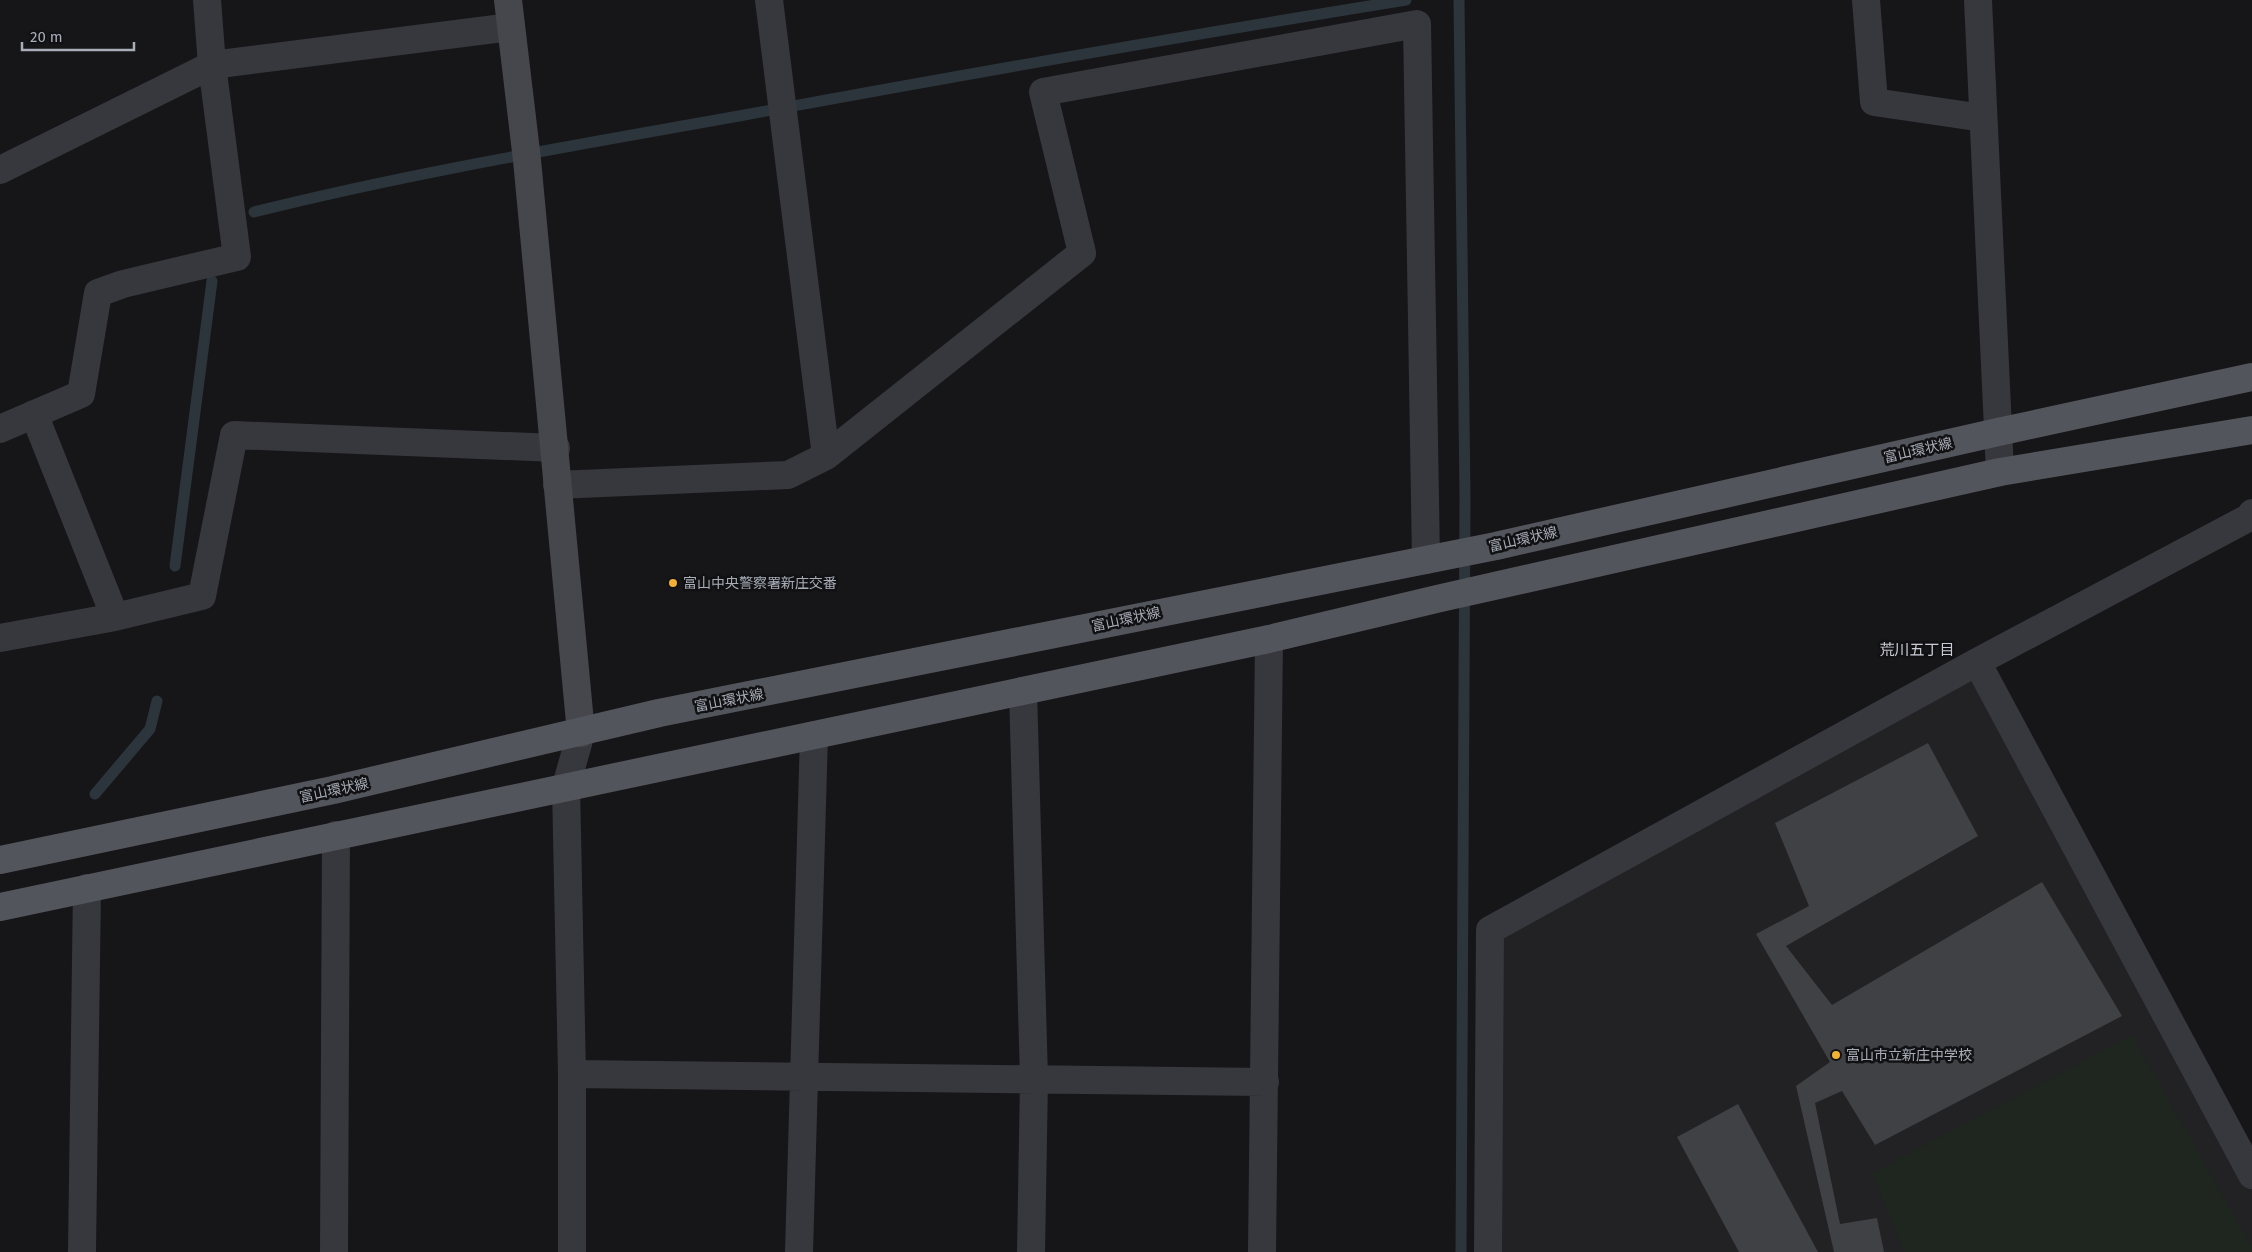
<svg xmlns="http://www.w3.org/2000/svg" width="2252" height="1252" font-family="'Fira Sans','Noto Sans JP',sans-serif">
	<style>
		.built { fill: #222225 }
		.green { fill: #1e261f }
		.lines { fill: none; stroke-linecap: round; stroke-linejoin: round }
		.stream { stroke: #2c353c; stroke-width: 11 }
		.building { fill: #404145 }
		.street { stroke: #37383d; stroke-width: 28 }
		.secondary { stroke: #45474d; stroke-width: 28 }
		.primary { stroke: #53555c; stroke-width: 28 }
		.poi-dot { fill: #f2b134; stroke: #111113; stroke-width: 2 }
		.labels { text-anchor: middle; stroke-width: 5; stroke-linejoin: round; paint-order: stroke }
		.street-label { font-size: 14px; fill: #a8adb8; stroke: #111113 }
		.poi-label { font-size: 14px; fill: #a8adb8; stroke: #111113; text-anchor: start }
		.neighbourhood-label { font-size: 15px; fill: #c9ccd4; stroke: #111113 }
	</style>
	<rect width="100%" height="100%" fill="#161618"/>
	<path class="built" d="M1971,673L2252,1179V1252H1488L1490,930Z"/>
	<path class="green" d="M2132,1035L2252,1247V1252H1904L1872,1173Z"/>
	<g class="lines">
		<path class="stream" d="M1459,0L1465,498L1461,1252
			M254,212C414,172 577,145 739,116C961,75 1183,36 1406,0
			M175,566L212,281
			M95,794L150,729L157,701"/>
	</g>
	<path class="building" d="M1928,743L1978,836L1786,946L1832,1005L2042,882L2122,1016L1875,1145L1842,1091L1815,1103L1840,1224L1877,1218L1884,1252H1834L1796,1086L1830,1062L1756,934L1809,906L1775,823Z
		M1738,1104L1818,1252H1739L1677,1137Z"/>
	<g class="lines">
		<path class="street" d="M769,0L826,456
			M1866,0L1874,102L1983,118
			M1978,0L2000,472
			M0,170L212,65L511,27
			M34,414L115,617
			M0,429L81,394L98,293L123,284L237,257L212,65L207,0
			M557,485L788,475L826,456L1082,253L1043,92L1417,24L1426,560
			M0,638L115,617L202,596L234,435L556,448
			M1977,662L2252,1175
			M1023,691L1034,1079L1031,1252
			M572,1074L1265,1082
			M82,1252L87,888
			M334,1252L336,835
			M572,1252V1074L566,786L581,733
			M799,1252L814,735
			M1262,1252L1269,639
			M1488,1252L1490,930L1977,662L2250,517L2252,513"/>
		<path class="secondary" d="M508,0L527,160L581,733"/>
		<path class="primary" d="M0,860L333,790L659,713L1496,546L1998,432L2252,377
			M0,907L1269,639L1441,598L2000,472L2252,430"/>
	</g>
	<g class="poi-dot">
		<circle cx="673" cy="583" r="5"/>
		<circle cx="1836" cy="1055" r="5"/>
	</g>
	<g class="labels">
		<g class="street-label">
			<text transform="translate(1918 450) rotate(-13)" y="5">富山環状線</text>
			<text transform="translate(1523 539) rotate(-13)" y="5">富山環状線</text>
			<text transform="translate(1126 619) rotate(-12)" y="5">富山環状線</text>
			<text transform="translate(729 700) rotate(-11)" y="5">富山環状線</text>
			<text transform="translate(334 790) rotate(-12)" y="5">富山環状線</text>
		</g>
		<g class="poi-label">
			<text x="683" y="588">富山中央警察署新庄交番</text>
			<text x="1846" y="1060">富山市立新庄中学校</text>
		</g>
		<g class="neighbourhood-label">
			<text x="1917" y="655">荒川五丁目</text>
		</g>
	</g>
	<path d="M22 42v8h112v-8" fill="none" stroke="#a8adb8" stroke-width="2.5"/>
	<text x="30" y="42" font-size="15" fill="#a8adb8" stroke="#111113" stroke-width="4" paint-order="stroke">20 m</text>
</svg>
